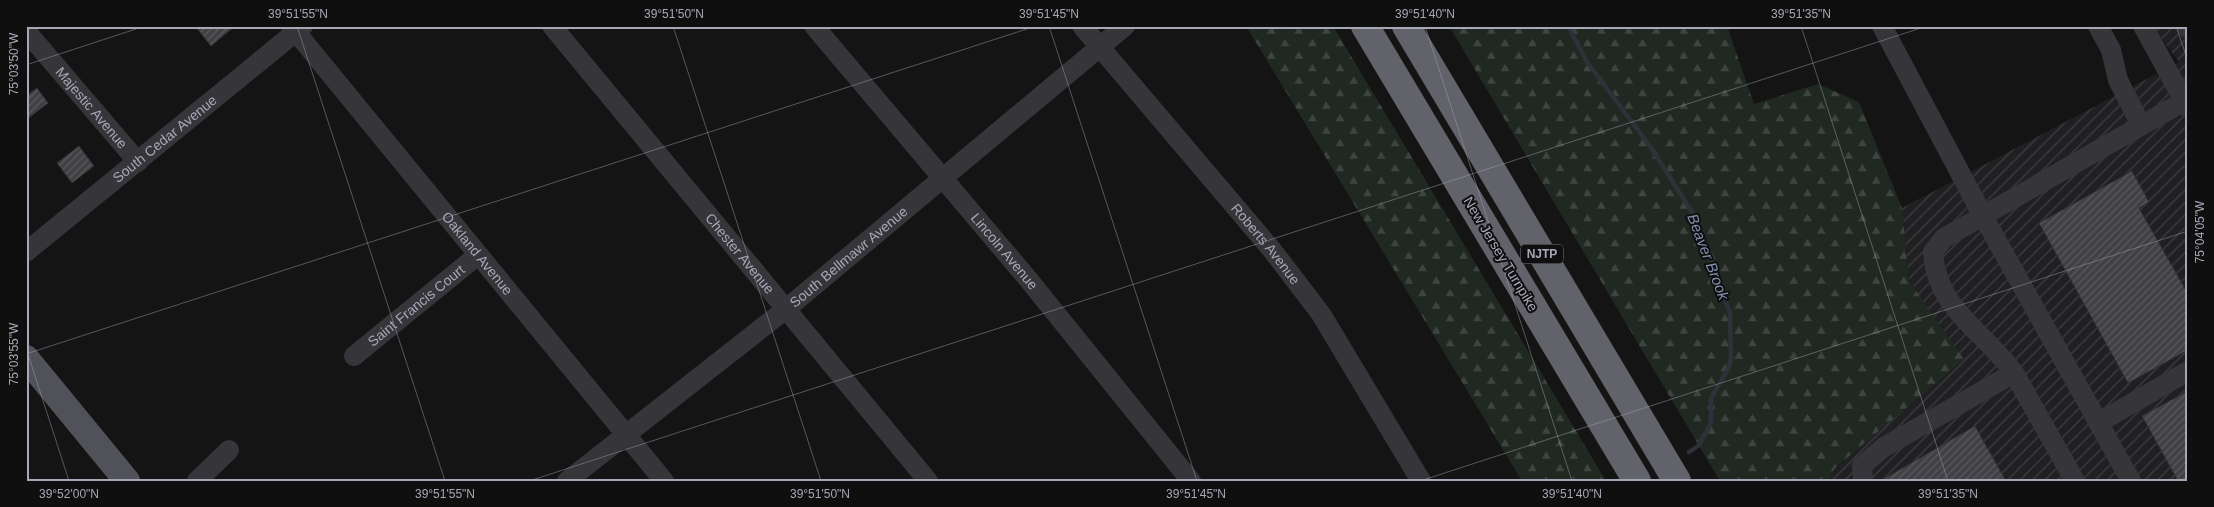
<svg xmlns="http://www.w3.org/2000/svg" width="2214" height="507" font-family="Helvetica,sans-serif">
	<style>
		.industrial { fill: url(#industrial-furrows) }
		.forest { fill: url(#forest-firs) }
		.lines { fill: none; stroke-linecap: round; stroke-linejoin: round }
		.stream { stroke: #2d323a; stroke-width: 4.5 }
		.building { fill: url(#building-hatch); stroke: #2f2e31 }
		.minor { stroke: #35353a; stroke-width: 20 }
		.major { stroke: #515259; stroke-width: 26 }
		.highway { stroke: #62626b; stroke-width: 28 }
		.ticks { fill: none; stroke: #a7a8b5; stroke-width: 1; stroke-opacity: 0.45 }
		.labels { text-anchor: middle; stroke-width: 4; stroke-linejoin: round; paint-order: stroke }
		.shield { fill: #0f0f10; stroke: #797a84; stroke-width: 1 }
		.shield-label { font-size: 12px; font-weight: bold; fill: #a7a8b5 }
		.street-label { font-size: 14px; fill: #a7a8b5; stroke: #0f0f10 }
		.water-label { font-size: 15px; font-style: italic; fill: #8090ad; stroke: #0f0f10 }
		.neatline { fill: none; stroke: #a7a8b5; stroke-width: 2 }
		.ticks-label { font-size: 12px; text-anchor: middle; fill: #a7a8b5 }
	</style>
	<defs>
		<pattern id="industrial-furrows" width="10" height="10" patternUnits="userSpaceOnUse" patternTransform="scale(1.25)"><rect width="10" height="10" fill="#202022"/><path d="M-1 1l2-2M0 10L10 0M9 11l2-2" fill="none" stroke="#3e3e40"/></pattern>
		<pattern id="forest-firs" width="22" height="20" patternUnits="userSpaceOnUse" patternTransform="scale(1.25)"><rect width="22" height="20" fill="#202822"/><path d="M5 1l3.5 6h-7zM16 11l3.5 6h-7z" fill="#3e4440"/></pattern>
		<pattern id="building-hatch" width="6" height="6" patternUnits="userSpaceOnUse" patternTransform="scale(1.25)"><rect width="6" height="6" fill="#414145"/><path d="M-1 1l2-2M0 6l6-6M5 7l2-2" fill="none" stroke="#5a5a5e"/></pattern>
	</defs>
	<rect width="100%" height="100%" fill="#141415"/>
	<path class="industrial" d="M2152,26H2188V481H1828L1835,468L1963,359L1909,281L1902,208L2179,62Z"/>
	<path class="forest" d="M1246,26H1333L1606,481H1522Z
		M1449,26H1727L1754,104L1818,84L1859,102L1902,208L1909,281L1964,359L1835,468L1828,481H1720Z"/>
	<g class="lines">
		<path class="stream" d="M1568,26L1587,62L1650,146L1693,214L1730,313L1731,359L1728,369L1711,398V423L1708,429L1698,446L1689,452"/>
	</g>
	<path class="building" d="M195,26H235L211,46Z
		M37,88L48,103L26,120V96Z
		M79,146L94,166L72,183L57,163Z
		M2132,171L2149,202L2139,208L2188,294V350L2128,383L2039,223Z
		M2188,391V481H2178L2142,416Z
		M1975,426L2006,481H1880Z"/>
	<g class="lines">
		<g class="minor">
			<path id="s1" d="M291,26L664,481"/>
			<path id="s2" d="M552,26L928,481"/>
			<path id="s3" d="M814,26L1028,279L1191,481"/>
			<path id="s4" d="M1082,26L1272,250L1321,314L1421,481"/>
			<path d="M1882,26L1983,216L2131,481"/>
			<path d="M2098,26L2111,50L2118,80L2141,125"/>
			<path d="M2143,26L2188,108"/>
			<path d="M2186,26L2188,29"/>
			<path id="s5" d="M26,31L138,162"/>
			<path id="s6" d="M26,252L303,26"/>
			<path id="s7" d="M354,356L478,255"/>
			<path d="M2014,373L2075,481"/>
			<path d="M2098,423L2188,371"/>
			<path d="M197,481L229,450"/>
			<path id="s8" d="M567,481L786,309L1125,26"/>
			<path d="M1863,481L1862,466L1884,447L2014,373C1985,332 1936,309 1933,252L1944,238L2188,99"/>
		</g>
		<path class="major" d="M26,358L127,481"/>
		<path class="highway" d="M1365,26L1637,481
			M1406,26L1677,481"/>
	</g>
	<path class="ticks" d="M297,26L445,481M673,26L821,481M1049,26L1197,481M1425,26L1572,481M1801,26L1948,481M2176,26L2188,61M26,65L145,26M26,348L69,481M26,354L1036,26M529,481L1927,26M1420,481L2188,231"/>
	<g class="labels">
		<rect class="shield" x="1521" y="244.5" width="42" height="19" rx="4"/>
		<g class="shield-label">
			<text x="1542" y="258">NJTP</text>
		</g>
		<g class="street-label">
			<text dy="5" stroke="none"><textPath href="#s5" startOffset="101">Majestic Avenue</textPath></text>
			<text dy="5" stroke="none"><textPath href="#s6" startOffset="179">South Cedar Avenue</textPath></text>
			<text dy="5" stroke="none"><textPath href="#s4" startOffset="285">Roberts Avenue</textPath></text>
			<text dy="5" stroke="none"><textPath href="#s3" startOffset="295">Lincoln Avenue</textPath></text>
			<text dy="5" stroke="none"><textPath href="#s2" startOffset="295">Chester Avenue</textPath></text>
			<text dy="5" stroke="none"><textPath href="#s1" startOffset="294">Oakland Avenue</textPath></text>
			<text transform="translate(1501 254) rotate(59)" y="5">New Jersey Turnpike</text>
			<text dy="5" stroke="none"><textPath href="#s8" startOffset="360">South Bellmawr Avenue</textPath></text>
			<text dy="5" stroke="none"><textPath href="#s7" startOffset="80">Saint Francis Court</textPath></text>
		</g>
		<g class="water-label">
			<text transform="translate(1708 257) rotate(69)" y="5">Beaver Brook</text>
		</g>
	</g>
	<rect width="2214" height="507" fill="none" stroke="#0f0f10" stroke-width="55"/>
	<rect x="28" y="28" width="2158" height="452" class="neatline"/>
	<g class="ticks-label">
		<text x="298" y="18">39°51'55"N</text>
		<text x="674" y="18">39°51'50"N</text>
		<text x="1049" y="18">39°51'45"N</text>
		<text x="1425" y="18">39°51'40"N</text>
		<text x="1801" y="18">39°51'35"N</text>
		<text transform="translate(14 64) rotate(-90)" y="4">75°03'50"W</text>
		<text transform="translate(2200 232) rotate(-90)" y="4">75°04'05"W</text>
		<text transform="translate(14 354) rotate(-90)" y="4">75°03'55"W</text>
		<text x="69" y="498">39°52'00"N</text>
		<text x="445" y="498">39°51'55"N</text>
		<text x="820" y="498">39°51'50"N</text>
		<text x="1196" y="498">39°51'45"N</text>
		<text x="1572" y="498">39°51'40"N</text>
		<text x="1948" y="498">39°51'35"N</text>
	</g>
</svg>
